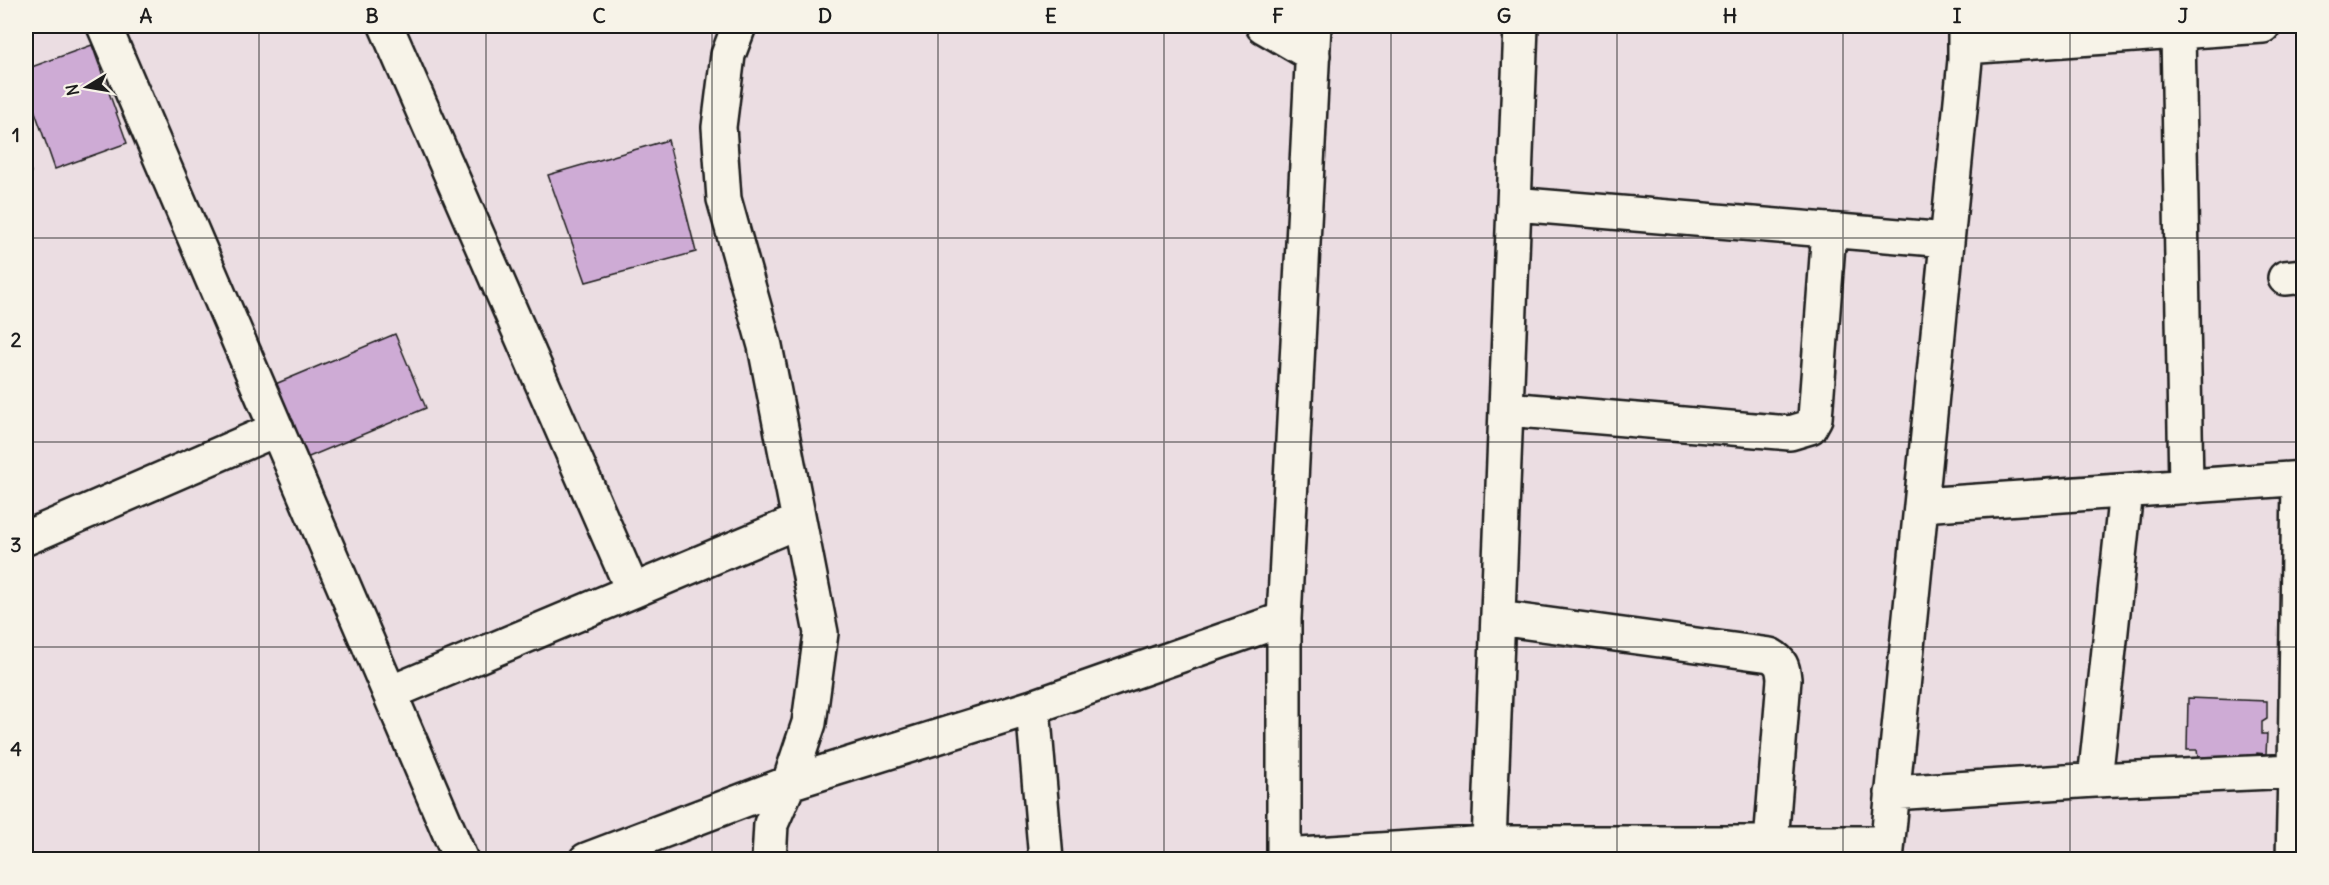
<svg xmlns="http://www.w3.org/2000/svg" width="2329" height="885" font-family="Delius,sans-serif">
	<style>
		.building { fill: #ceabd5; stroke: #1c1c1c; stroke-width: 1.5 }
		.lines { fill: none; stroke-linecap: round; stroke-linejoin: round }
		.street-casing { stroke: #1c1c1c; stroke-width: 38 }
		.street { stroke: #f7f3e8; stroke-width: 33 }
		.grid { fill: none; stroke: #1c1c1c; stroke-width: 1.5; stroke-opacity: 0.55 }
		.neatline { fill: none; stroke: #1c1c1c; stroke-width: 2 }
		.grid-label { font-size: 20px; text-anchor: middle; font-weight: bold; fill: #1c1c1c }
	</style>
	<rect width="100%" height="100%" fill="#ebdde2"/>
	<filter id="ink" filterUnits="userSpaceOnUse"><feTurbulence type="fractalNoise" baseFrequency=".0167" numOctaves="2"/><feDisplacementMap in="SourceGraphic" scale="12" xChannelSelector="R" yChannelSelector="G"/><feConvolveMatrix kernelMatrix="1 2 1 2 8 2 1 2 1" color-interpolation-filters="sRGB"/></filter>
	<g filter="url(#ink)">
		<path class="building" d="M92,45L127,143L55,169L26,86V69Z
			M668,140L696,252L586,282L548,175Z
			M26,156L31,172L26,174Z
			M395,334L426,408L304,459L273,385Z
			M2188,698L2267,701V719L2262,722V734H2267L2266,754L2257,753L2256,759L2198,757L2197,750H2187Z"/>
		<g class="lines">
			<g class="street-casing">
				<path id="street" d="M104,26L461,860
					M386,26L632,589
					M739,26L728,55L719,127L724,199L765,346L821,633L809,723L789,783L771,824L769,860
					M1263,26L1313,55
					M1521,26L1489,843H1887
					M2178,32L2186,486
					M1965,47L2263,26
					M1514,204L1947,240
					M2285,278L2304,276
					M1506,409L1790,433L1810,427L1815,418L1829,230
					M1921,505L2304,478
					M26,538L277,429
					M1498,618L1770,655C1781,661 1783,667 1784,679L1771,843
					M1284,619V856L1489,843
					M390,693L799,521
					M1033,707L1284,619L1314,26
					M2095,780L2126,491
					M1892,793L2095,780L2295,771L2299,478
					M586,860L789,783L1033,707L1046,860
					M1886,860L1965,60V26
					M2293,860L2295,771L2304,770"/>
			</g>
			<use href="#street" class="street"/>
		</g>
	</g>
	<path class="grid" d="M259,26V860M486,26V860M712,26V860M938,26V860M1164,26V860M1391,26V860M1617,26V860M1843,26V860M2070,26V860M26,238H2304M26,442H2304M26,647H2304"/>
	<rect width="2329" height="885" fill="none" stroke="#f7f3e8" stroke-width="66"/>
	<g transform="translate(87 87) rotate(259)" stroke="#f7f3e8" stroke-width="4.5" paint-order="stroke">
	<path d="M0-4.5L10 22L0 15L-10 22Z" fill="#1c1c1c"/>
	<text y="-9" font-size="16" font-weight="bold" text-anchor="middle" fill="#1c1c1c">N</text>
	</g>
	<rect x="33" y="33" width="2263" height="819" class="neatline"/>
	<g class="grid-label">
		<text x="146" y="23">A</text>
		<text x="372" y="23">B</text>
		<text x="599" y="23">C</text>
		<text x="825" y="23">D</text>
		<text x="1051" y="23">E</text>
		<text x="1278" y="23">F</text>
		<text x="1504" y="23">G</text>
		<text x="1730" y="23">H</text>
		<text x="1957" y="23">I</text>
		<text x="2183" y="23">J</text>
		<text x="16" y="142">1</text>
		<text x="16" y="347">2</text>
		<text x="16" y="552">3</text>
		<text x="16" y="756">4</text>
	</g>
</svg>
